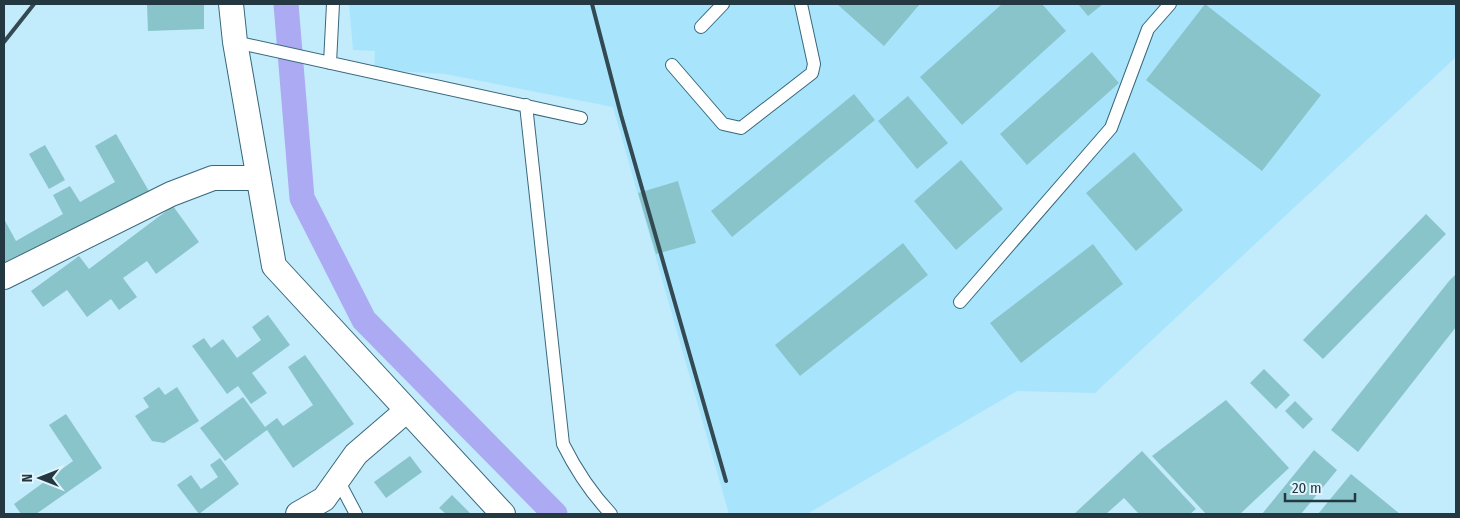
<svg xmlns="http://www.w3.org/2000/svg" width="1460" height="518" font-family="'Fira Sans Condensed',sans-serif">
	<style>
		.built { fill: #a8e5fd }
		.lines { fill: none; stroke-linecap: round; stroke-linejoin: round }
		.canal { stroke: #acaaf2; stroke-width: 25 }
		.building { fill: #8ac4cb }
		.lane-casing { stroke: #38687b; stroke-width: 14 }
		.street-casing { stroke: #38687b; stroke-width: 26 }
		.lane { stroke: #fff; stroke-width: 12 }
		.street { stroke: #fff; stroke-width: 24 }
		.rail { stroke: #334a53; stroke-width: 4 }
	</style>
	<rect width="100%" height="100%" fill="#c2ebfc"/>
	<path class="built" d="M349,4H1456V57L1095,393L1017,391L807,514H729L613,107L445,74L374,70L375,51L353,50Z"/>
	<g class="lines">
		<path class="canal" d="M286,4L302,198L364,320L555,514"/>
	</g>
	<path class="building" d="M147,4H204V29L148,31Z
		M837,4H920L884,46Z
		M1002,4H1042L1066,31L962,125L920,77Z
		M1078,4H1103L1088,16Z
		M1205,4L1321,95L1262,171L1146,80Z
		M1092,52L1119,83L1027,165L1000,134Z
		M854,94L875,120L732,237L711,211Z
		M908,96L948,143L917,169L878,121Z
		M116,134L150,193L4,270V219L16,241L63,214L53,195L70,186L80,202L115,182L95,146Z
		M45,145L65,180L49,189L29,154Z
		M1134,152L1183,210L1136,251L1086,193Z
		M961,160L1003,209L956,250L914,201Z
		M678,181L696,243L656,254L638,193Z
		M173,206L199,242L156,274L147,261L123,278L137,297L119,310L111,299L87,317L67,290L43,307L31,291L79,256L89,269Z
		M1426,214L1446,234L1323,359L1303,340Z
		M903,243L928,275L800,376L775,345Z
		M1093,244L1123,284L1021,363L990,323Z
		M1456,274V327L1358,452L1331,430L1449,281Z
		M268,315L290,345L252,373L267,393L251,404L238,386L227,394L192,346L204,338L211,348L223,339L237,358L261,340L252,327Z
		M305,355L354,424L293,468L267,430L225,461L200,428L243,397L265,427L277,418L283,426L313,405L288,367Z
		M1264,369L1290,395L1276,409L1250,383Z
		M159,387L165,395L177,387L199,421L164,443L152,441L135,416L149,407L143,398Z
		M1226,400L1289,468L1240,514H1206L1152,456Z
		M1295,401L1313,419L1303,429L1285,411Z
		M66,414L102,468L36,514H21L14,504L73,461L49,425Z
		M1314,450L1337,470L1301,514H1262Z
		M1142,451L1196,509L1190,514H1139L1124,498L1106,514H1074Z
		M410,456L422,472L386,498L374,482Z
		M220,458L239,484L199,514L177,485L191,475L201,489L218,477L210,465Z
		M1351,474L1400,514H1318Z
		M452,495L471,514H446L439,508Z"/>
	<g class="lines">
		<g class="lane-casing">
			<path id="lane" d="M701,27L723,4
				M235,42L581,118
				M330,63L333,4
				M672,65L723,124L741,128L812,73L814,64L801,4
				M526,105L563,444C576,470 591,493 611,514
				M960,302L1111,128L1148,29L1170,4
				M338,480L356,514"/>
		</g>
		<g class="street-casing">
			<path id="street" d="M231,4L235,42L274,266L503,514
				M4,277L171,194L213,178H258
				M298,514L324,499L356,454L406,411"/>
		</g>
		<use href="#lane" class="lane"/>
		<use href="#street" class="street"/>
		<path class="rail" d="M592,4L621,115L726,481
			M4,42L34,4"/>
	</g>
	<rect width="1460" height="518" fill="none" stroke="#233840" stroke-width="10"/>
	<g transform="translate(40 478) rotate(270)" stroke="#e0f4fd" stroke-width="4" paint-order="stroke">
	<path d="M0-4L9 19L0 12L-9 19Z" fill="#233840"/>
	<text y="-8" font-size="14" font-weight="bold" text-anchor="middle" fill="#233840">N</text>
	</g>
	<path d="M1285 493v8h70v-8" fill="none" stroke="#233840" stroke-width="2.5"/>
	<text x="1292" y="493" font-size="15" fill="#233840" stroke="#e0f4fd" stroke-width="4" paint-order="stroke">20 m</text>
</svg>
